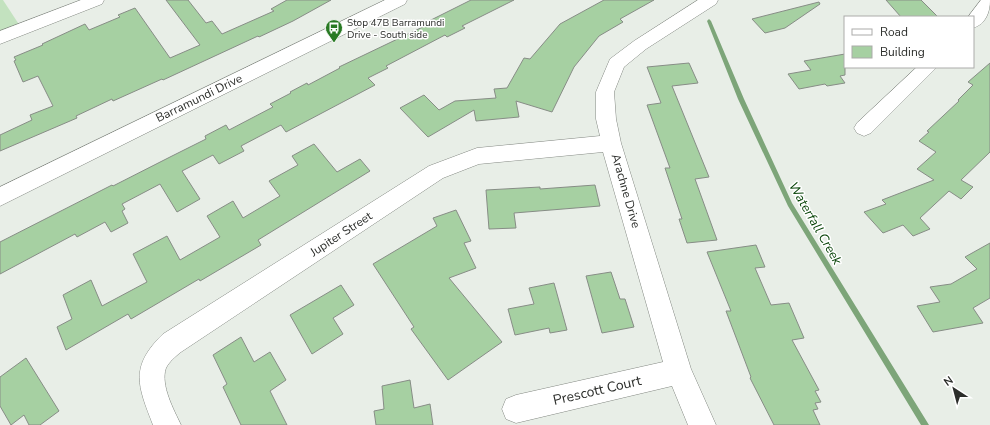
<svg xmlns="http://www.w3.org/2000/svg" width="990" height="425" font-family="'Nunito Sans',sans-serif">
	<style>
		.green { fill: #c3e2bf }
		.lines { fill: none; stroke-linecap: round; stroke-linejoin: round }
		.stream { fill: #7da579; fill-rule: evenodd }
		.building { fill: #a6d0a2; stroke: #878d86 }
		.minor-casing { stroke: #838882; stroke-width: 1 }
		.minor { fill: #fff; fill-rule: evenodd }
		.labels { text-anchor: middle; stroke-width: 3; stroke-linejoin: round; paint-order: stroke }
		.far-poi-label { font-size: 10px; fill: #2c2e2b; stroke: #fff; text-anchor: start }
		.street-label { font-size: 12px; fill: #2c2e2b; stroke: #fff }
		.water-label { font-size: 13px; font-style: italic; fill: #013f00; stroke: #fff }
		.near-street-label { font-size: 14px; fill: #2c2e2b; stroke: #fff }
	</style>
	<rect width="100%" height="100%" fill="#e8eee7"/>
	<path class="green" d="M0,0H3L20,26L0,34Z"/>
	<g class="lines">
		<path class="stream" d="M709,19L711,21L744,99L792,203L929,425H921L788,206L738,99L707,21Z"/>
	</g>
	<path class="building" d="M166,0H188L206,23L212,21L222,34L274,11L271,9L287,0H331L293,21L259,37L258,36L163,80L162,79L113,101L112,99L76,116L77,118L0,151V135L32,120L30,115L53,106L38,76L23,82L14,61L16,60L14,57L43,45L42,44L85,24L89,30L120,17L118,15L135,8L170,58L200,45Z
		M471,0H514L462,26L465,28L447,37L445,35L386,66L388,68L368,78L375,85L286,132L281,125L241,146L244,151L219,164L213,155L182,171L200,199L177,212L160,184L122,204L125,209L122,211L128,223L111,232L105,222L77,237L75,234L0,274V242L112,185L113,186L172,156L206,139L205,136L226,125L229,130L273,107L270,104L291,93L290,92L307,83L308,85L340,68L339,67L431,23L429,21Z
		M604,0H654L620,19L623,22L599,36L574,67L552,112L516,101L519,117L476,121L474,110L428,137L400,108L424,95L439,110L455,101L496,98L494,89L507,88L524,58L530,59L560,24Z
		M886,0H921L938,17H901Z
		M819,2L820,4L785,28L765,33L752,19Z
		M845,54V75L840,76L845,83L827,86L825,84L799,89L788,74L811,70L804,61Z
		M689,63L698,83L672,86L709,177L695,179L717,240L687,243L679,219H682L665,168H670L647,105L661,103L647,67Z
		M990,63V152L961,180L973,187L961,199L949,191L920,218L930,229L913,236L903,225L883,233L864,212L886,204L882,200L934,180L917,169L936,152L919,141L929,132L927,131L959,101L958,100L973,85L968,82Z
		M314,144L337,172L360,159L370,171L258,240L261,245L200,281L199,279L131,319L128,314L66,350L57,327L72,319L63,295L91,280L102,306L147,282L133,254L167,236L180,260L220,237L207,216L233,201L243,218L280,196L269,181L298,165L292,156Z
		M595,185L600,206L514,213L516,228L489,229L486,190L540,187V189Z
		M456,210L471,241L464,243L476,268L449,278L502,342L448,380L411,329L414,327L373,264L437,226L433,218Z
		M990,243V298L973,308L983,323L933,332L917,306L940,302L930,287L951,284L977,269L965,257Z
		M756,245L765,267L755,268L771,305L789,303L804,338L792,340L819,390L815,391L821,402L815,403L818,409L813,410L820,425H774L750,378L751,377L726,311H731L707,252Z
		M611,272L620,299H625L634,327L602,333L586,276Z
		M554,283L567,330L550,333L549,328L515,335L508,309L534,304L529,288Z
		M341,285L354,305L333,318L343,334L312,354L290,315Z
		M241,337L254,362L270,352L286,380L270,391L287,425H241L223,387L227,384L213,355Z
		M26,358L59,411L40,425H29L24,415L11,425L0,406V377Z
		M410,380L414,408L430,404L433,425H376L374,411L384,409L382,386Z"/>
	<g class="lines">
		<g class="minor-casing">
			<path id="minor" d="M81,0H104L102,4L0,44V31Z
				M385,0H407L405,4L0,206V187Z
				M698,0H718L716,4L646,49L624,67L614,92L616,119L621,143L691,369L716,425H688L672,386L516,423L506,419L502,409L506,399L516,395L663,362L603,152L479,164L443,178L181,352C176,356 169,362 166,368C160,385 174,410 181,425H153C138,386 129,367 163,334L429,166L477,148L600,136L596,119V92L610,59L634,41Z
				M981,0H990C990,12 986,24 973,28V17H968Z
				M917,67H937L871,133L864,136L857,133L854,128L857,123Z"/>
		</g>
		<use href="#minor" class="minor"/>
	</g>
	<defs>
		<g id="bus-pin" transform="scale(0.9)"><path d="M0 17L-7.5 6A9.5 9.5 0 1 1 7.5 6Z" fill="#297a24" stroke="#fff"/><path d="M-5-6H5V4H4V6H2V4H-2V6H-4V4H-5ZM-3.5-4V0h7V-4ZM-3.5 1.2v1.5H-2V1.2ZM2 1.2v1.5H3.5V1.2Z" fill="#fff"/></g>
	</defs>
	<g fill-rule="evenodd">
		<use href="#bus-pin" x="334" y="28"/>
	</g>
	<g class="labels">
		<g class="far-poi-label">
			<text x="347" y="26">Stop 47B Barramundi<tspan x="347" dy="12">Drive - South side</tspan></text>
		</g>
		<g class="street-label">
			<text transform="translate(199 98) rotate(-26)" y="4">Barramundi Drive</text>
			<text transform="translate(626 191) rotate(74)" y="4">Arachne Drive</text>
			<text transform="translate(341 234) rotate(-33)" y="4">Jupiter Street</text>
		</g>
		<g class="water-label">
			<text transform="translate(816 223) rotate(60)" y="5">Waterfall Creek</text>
		</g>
		<g class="near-street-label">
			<text transform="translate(597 390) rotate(-13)" y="5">Prescott Court</text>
		</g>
	</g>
	<rect x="844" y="16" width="130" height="52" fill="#ffffff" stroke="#ababaa"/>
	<rect x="852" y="29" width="20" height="6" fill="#ffffff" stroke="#ababaa"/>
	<text x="880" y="36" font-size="12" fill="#2c2e2b">Road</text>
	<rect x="852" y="46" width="20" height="12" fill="#a6d0a2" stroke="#ababaa"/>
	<text x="880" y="56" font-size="12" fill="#2c2e2b">Building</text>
	<g transform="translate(954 389) rotate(324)" stroke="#ffffff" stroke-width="3" paint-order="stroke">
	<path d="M0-3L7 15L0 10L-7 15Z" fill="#2c2e2b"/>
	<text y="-6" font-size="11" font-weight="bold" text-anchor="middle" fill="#2c2e2b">N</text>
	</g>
</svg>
